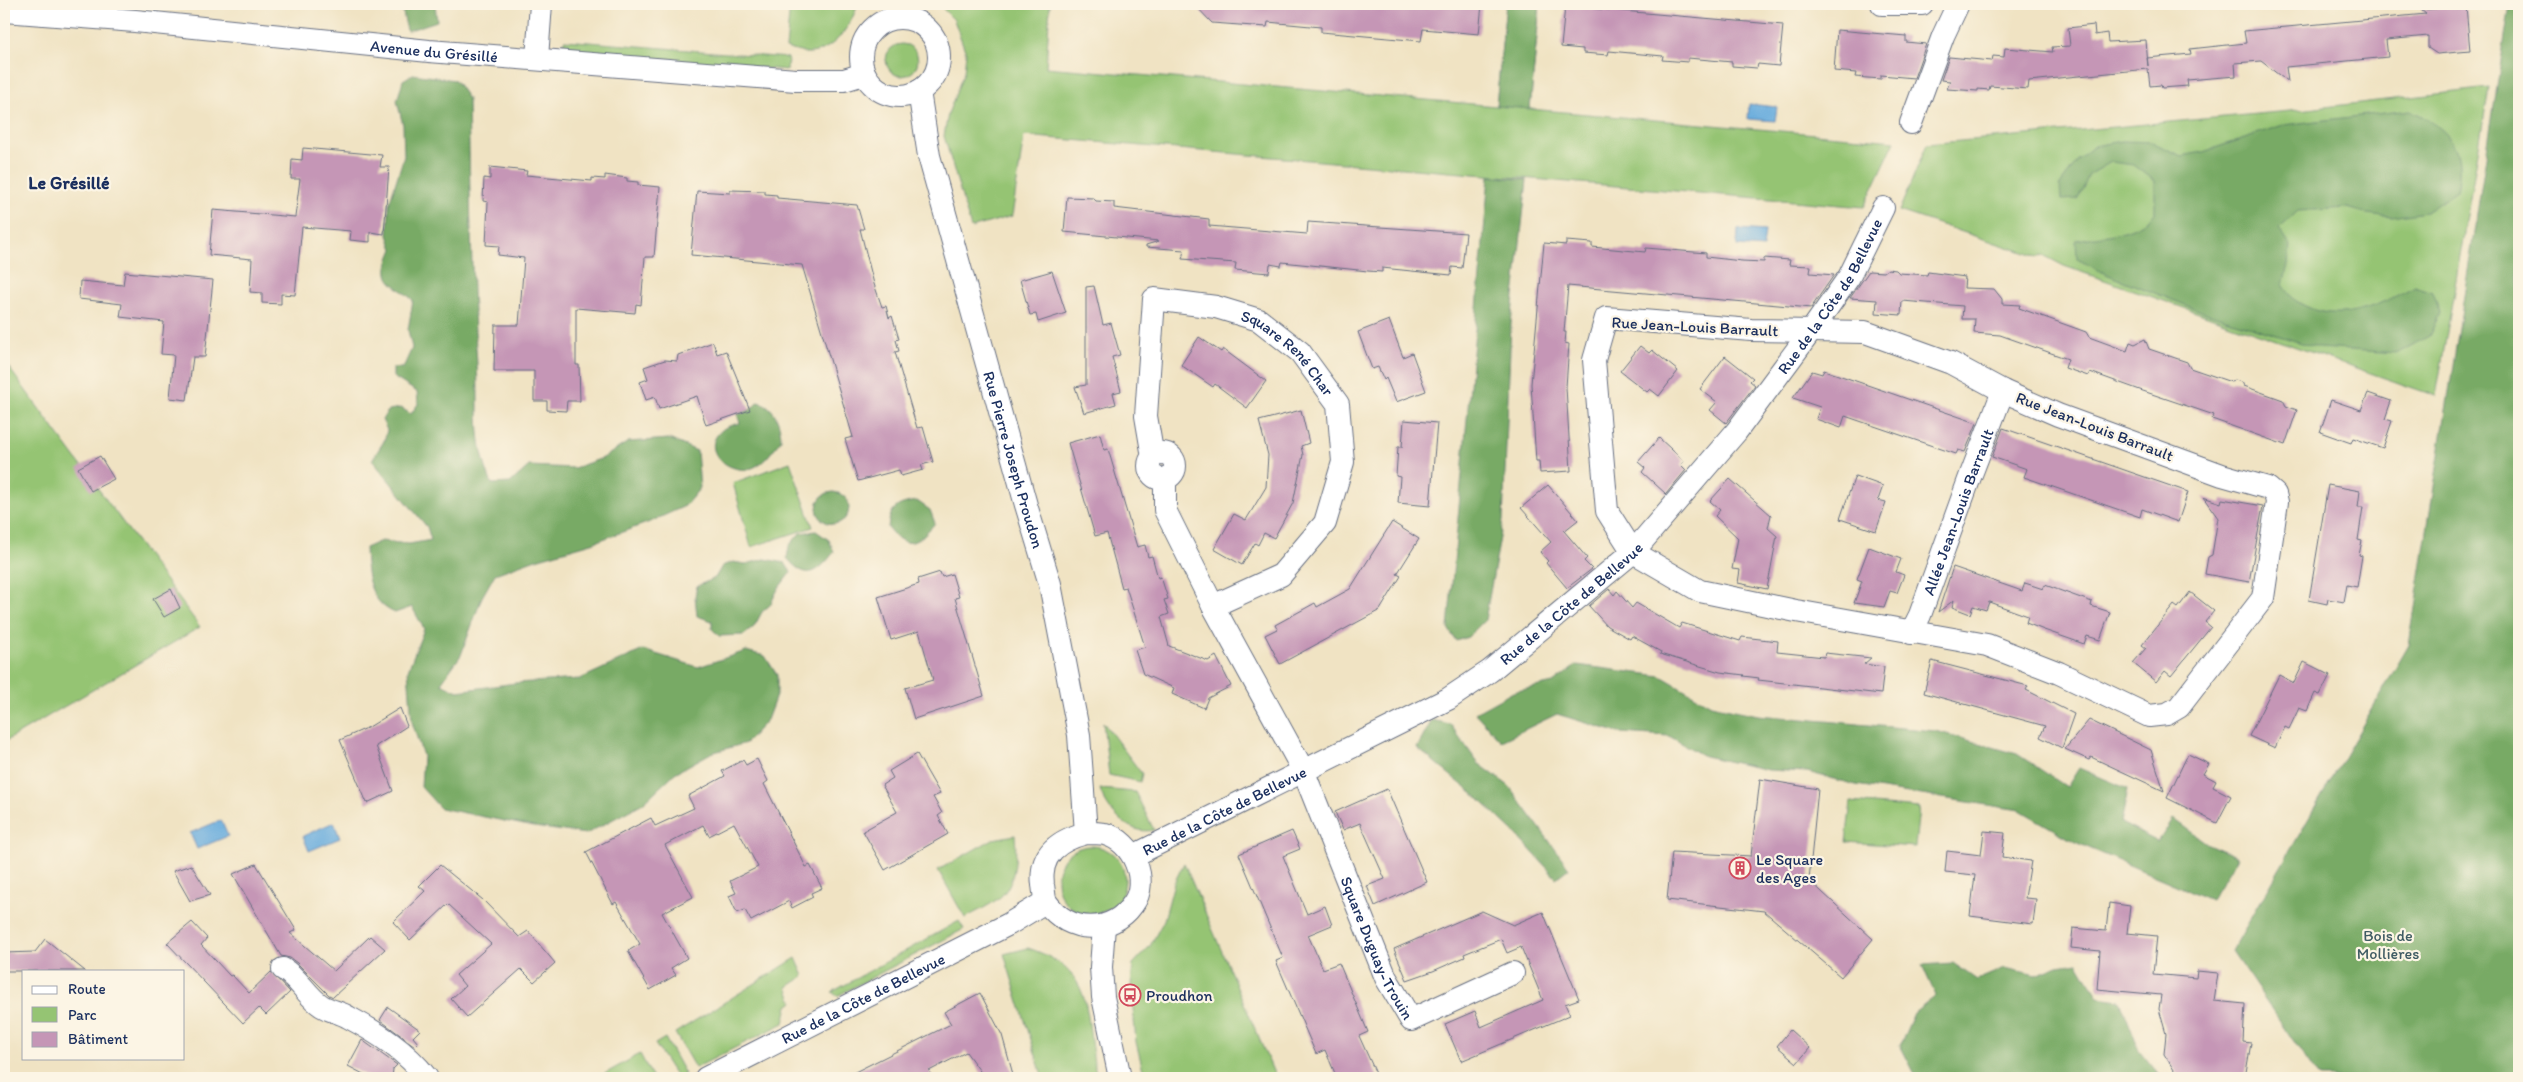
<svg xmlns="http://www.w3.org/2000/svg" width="2523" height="1082" font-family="Itim,sans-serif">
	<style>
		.green { fill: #95c473; stroke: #587a68 }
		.forest { fill: #78aa65; stroke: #4a6c62 }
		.water { fill: #67acdd; stroke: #416e9e }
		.building { fill: #c596b6 }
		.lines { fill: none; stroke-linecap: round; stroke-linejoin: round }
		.street-casing { stroke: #666e81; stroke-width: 24 }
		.street { stroke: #fff; stroke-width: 22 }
		.labels { text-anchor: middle; stroke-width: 4.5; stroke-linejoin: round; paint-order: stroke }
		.street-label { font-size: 16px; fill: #1b2f5e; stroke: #fcf5e5 }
		.poi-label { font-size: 16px; fill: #1b2f5e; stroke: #fcf5e5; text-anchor: start }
		.park-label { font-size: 16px; fill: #405c64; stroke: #fcf5e5 }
		.neighbourhood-label { font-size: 18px; font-weight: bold; fill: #1b2f5e; stroke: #fcf5e5 }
	</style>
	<rect width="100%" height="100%" fill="#fcf5e5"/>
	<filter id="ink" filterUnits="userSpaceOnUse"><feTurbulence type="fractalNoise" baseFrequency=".02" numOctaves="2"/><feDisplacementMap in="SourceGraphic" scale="10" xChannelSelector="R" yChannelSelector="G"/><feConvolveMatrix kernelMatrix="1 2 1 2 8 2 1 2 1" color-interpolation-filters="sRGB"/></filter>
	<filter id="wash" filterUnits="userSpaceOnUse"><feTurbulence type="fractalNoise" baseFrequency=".0096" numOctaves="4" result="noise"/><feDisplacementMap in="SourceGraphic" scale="20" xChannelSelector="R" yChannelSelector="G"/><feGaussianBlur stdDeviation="1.12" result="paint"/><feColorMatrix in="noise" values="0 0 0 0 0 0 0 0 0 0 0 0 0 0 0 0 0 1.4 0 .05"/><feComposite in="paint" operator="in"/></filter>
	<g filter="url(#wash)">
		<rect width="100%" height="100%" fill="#f0e3c3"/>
		<path class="green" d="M790,4H858C851,26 832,55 805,53C799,52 792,50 786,48Z
			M938,4H1050L1046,67L1496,106L1506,4H1540L1530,109L1895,141L1864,207L1024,136L1012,216L971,228L944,136L948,114L964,72L966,53L954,20Z
			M564,40L788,58L787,70L563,52Z
			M886 60a16 16 0 1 1 32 0a16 16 0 1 1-32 0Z
			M2489,88L2436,396L2064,266L2043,255L2038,257L1899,211L1927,144L2290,111Z
			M4,361L200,627L4,742Z
			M790,462L813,527L751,547L733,483Z
			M1103,722L1142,774L1140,782L1109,775Z
			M1100,789L1135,792L1154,830C1129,836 1106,810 1100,789Z
			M1851,802L1919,808L1915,847L1846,842Z
			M1015,835C1017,854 1016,885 999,898C989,906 976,912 965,918L938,870L993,839Z
			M1057 880a34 34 0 1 1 68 0a34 34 0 1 1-68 0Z
			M1184,863L1276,1078H1145L1136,1042L1131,985L1133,964L1150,946L1164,920L1174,883Z
			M959,921L964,929L837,996L832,992Z
			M1028,948C1100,972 1083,1017 1097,1078H1043L1004,954Z
			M796,958L804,976L787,987L793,1002L788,1006L784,1023L695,1068L675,1033Z
			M665,1038L685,1074L677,1078L655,1044Z
			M640,1054L653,1078H597Z"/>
		<path class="forest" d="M401,4H435L437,21L407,31Z
			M1506,4H1540L1530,109L1496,106Z
			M2510,4H2519V1078H2319L2232,951L2409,645Z
			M413,74L455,80L468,99C470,187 471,276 477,364C480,411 473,439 492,484L510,483L529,466L574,468L603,458L628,442L669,439L697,451L700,488L685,506L650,522L592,543L536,559L495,574L482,597L461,655L441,683L458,691L515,683L580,679L643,650L698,667L746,651L765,656L777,675V693L767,720L746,743L711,753L675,773L643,803L586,834L534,827L440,808L421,787L423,756L412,722L408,670L424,629L412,607L395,613C368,602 366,573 365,548L381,541L409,544L431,540L427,527L372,460L384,441L387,430L382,420L388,410L401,408L411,414L418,404L417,392L393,377V368H403L412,348L408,330L413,300C392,281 378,282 393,249L388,235L389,204L404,156L403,125L397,101L403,80Z
			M2410,110C2448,128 2466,146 2457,191L2426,212L2392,217L2367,214L2348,208L2298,211L2279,229L2290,245L2288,265L2283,285C2287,290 2292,299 2298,302C2337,327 2380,305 2415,286L2433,292L2440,313L2429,336L2398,353L2318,348L2206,313L2106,274L2077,259L2076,240C2101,236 2138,233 2155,213V181L2134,165L2111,162L2089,175L2078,199L2061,200L2060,185L2080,158L2094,146L2122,141L2152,142L2181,156L2203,152L2283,125Z
			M1489,176L1527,180L1511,324L1503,521L1485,620L1468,637L1456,641L1448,628Z
			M758,402C775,405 781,425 781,440C773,450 763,466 749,469C727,473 699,449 722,430C726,426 734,425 740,423L737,414L750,410Z
			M817 508a16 16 0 1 1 32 0a16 16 0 1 1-32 0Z
			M917,501L930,510L935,523C918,543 907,552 888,528C890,507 897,504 917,501Z
			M816,531L829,540L834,552C818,573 807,582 787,558L789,546L800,533Z
			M765,559L785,563L791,572L778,589L770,605L762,612L754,627L744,635L719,636L712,629V621L697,616L695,596L697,586L715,578L722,566L733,562L746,564Z
			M1577,665L1661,676L1711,705L1758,715L1936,731L2017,754L2067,787L2079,768L2128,789L2121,823L2158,842L2173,819L2208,844L2238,857L2211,900L2075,842L2020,810L1856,785L1807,772L1768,770L1704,756L1669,736L1619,733L1557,714L1501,741L1475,713L1513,692L1553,683Z
			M1432,720L1450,724L1478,763L1509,786L1569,868L1556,878L1517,835L1477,797L1417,748Z
			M1953,963L1977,980L2005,968L2036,975L2058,966L2078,963L2098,997L2120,1000L2139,1050L2162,1078H1917L1900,1045L1914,1013L1936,996L1922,965Z"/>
		<path class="water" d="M1749,104L1777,107L1775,121L1748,119Z
			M1738,229L1765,231L1763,248L1737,246Z
			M221,820L228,836L197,849L190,833Z
			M334,822L340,838L309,851L303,836Z"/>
		<g id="blocks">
			<path class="building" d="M1194,4H1390L1436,8L1437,4H1482L1479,34L1423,29L1421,41L1321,32V27L1268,22L1267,27L1212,23Z
				M1565,6L1783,25L1779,66L1758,64L1757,68L1732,66V62L1688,58V62L1662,60L1663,56L1609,51L1608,55L1583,53V49L1561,47Z
				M2466,6L2470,51L2437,54L2428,48V36L2386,40L2388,57L2286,67L2288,82L2261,61L2235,63L2236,76L2187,80L2188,86L2162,88L2161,85L2150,86L2148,69L2029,81L2028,89L1990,86L1989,90L1978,89V91L1947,89L1950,81L1941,80L1949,57L1992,61L1993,56L2004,57L2005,48L2053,52L2052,47L2070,46L2068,28L2094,25L2095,35L2107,33L2108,42L2146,40L2148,66L2147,58L2191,54L2190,49L2246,43L2244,31L2426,14L2421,10Z
				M1837,30L1906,36V42L1926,44L1914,78L1881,75V79L1855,77L1856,73L1834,71Z
				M303,148L382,155L380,167H389L384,234L370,232V242L350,240L351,231L302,227L295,295L281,294V304L262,303V293L250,292L252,259L209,255L213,210L295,217L300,179H291L292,159L302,160Z
				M490,167L527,171L526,175L592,181V178L605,179V175L627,178V181L638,182V185L660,187L654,257H645L641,305L636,304L635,313L576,308V365H579L580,401H567L566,411L547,410V401H534V371H494L495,325H519L524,258L498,255L499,246L486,245L488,202L483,201L484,178L490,179Z
				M730,190L765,191V194L777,195V198L857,205L864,229H860L874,284L882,307L886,306L889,318L892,316L899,339L896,340L899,351L895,352L917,428L923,427L933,462L921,465L923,470L901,476L899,470L858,481L845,439L853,437L802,265L691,255L697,191L730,193Z
				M1067,197L1093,198L1096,201L1114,202V208L1209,219V226L1307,234L1308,222L1466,233L1462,268L1452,267L1451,275L1382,268V272L1368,271L1282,262L1281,266L1270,264L1269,273L1235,270L1236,263L1182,259L1184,250L1146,247V245L1159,241L1064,232Z
				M1566,241L1592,243V247L1645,252L1646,248L1706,253V257L1742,261L1764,262V258L1790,260L1789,265L1811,266L1810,273L1834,275L1811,308L1568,286L1564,332H1566L1565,343L1569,344L1566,387L1571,471L1540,473L1539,461H1536L1531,384L1544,243L1566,245Z
				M1888,269L1896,270L1899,273L1927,275L1928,272L1965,277L1964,288L1994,289L2002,299V304L2020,305L2019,308L2086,332L2089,337L2127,351L2130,342L2135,344L2145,339L2149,349L2187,362L2190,368L2231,382L2235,380L2242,382L2244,386L2283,400L2286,406L2297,410L2285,445L2212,419L2214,415L2140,390L2090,372L2088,376L2065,368L2068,359L2000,335L1974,333L1975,319H1962L1963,306L1902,301L1901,315L1876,313L1877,300L1850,298L1869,271L1884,272Z
				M1052,271L1066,313L1038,322L1036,314L1030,315L1020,280Z
				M125,272L213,280L205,357H193L187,400L170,398L174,355L161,354L164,322L120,317L122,304L79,299L80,281L123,285Z
				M1094,286L1103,325L1111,323L1120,355L1112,357L1121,391L1113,393L1116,404L1084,413L1075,387L1086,385V287Z
				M1389,320L1403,357L1412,353L1426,391L1396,402L1386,378L1384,380L1378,367L1372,369L1358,332Z
				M1199,337L1221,352L1223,349L1266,381L1247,408L1215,384L1213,387L1181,365Z
				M713,342L717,354L726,351L750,410L706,425L697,396L659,409L655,397L646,400L640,382L648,379L644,367L665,360L677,361L678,355Z
				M1640,346L1649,353L1652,350L1678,371L1659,396L1650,389L1647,392L1620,371Z
				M1725,356L1753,378L1750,381L1755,385L1726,423L1710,410L1717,402L1700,389Z
				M1824,370L1977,423L1965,452L1958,450L1956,454L1845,416L1841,428L1816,419L1820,407L1793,398L1812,371L1822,374Z
				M2368,393L2391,401L2385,419L2392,421L2383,448L2353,438L2351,443L2320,432L2331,400L2361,410Z
				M1301,410L1309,443L1301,446L1303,455L1293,503L1274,538L1264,533L1258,545L1255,543L1242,565L1214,549L1234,514L1246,520L1266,487L1268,455L1259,421Z
				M1404,420L1437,423L1430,506L1398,503L1400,477L1396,476L1398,447H1402Z
				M2003,428L2188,492L2178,522L2142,509L2140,517L2024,477L2027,469L1992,457Z
				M1100,434L1104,450L1108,449L1137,547L1145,545L1148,557L1152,556L1158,578L1161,577L1168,599L1164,600L1169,614L1161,617L1169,646L1208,661L1216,656L1231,686L1208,698L1204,708L1172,694L1174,688L1143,674L1135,650L1145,647L1126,587L1122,588L1107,533L1095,536L1068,443Z
				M1659,438L1684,461L1681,465L1686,470L1666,494L1642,472L1645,468L1638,462Z
				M100,456L114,479L91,491L78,468Z
				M1855,476L1883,486L1878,500L1886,502L1876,531L1840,519Z
				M1730,479L1771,515L1768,528L1777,536L1767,589L1738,583L1740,570L1732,569L1738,538L1715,516L1720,510L1710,501Z
				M1548,485L1578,520L1564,531L1587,558L1584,561L1592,569L1567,588L1546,563L1548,561L1540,552L1551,542L1521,508Z
				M2328,485L2360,491L2358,507H2363L2358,540L2362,541L2359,555L2362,556L2357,587L2347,585L2344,602L2328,599L2327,604L2309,600Z
				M2203,497L2221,503L2222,499L2263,506L2249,582L2205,574L2208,557L2212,555L2218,518Z
				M1392,522L1419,539L1397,574L1401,576L1380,610L1280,664L1265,635L1277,629L1275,625L1315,603L1317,607L1350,589Z
				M1869,547L1901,559L1896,572L1904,575L1897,593L1890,591L1884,607L1854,603L1862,581L1857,579Z
				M1953,567L2022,591L2025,583L2043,589L2045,585L2092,602L2091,606L2110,612L2100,640L2087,636L2084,644L2044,630L2026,623L2028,616L1989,602L1986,610L1973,606L1970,614L1952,607L1954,600L1938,612Z
				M940,572L942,577L952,574L959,597L955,598L984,696L914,719L905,688L933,680L919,631L891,640L878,597L919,584L918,579Z
				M171,589L180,608L164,617L153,599Z
				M1609,589L1614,595L1617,591L1632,608L1636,603L1679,628L1682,623L1740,641L1742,637L1778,641L1777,652L1824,657L1825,653L1871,658L1864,664L1884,667L1881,694L1758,680L1759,678L1743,676L1744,675L1720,672L1660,654L1661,652L1632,636L1630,639L1607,626L1589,606Z
				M2190,592L2214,611L2205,622L2211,627L2171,676L2165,671L2156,682L2133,663L2146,648L2142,645L2153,631L2174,605L2178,608Z
				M1932,661L2028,686L2026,690L2074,714L2062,748L2040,737L2045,726L1924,693Z
				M2304,662L2330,675L2320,695L2315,693L2307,711L2299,708L2289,729L2285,727L2275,748L2249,736L2279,675L2294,683Z
				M400,708L407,726L376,746L393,791L367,803L340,740L369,727Z
				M2089,720L2151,750L2164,791L2091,757L2089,760L2065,749Z
				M917,754L940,794L933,797L942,813L938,816L948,834L885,870L863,831L897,812L882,785L893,778L889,771Z
				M2188,754L2209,764L2203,774L2216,781L2213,787L2231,796L2217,823L2167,798Z
				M757,759L768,781L764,784L806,867L810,865L822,888L811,893L813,897L792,908L789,901L751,921L745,910L737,913L729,896L736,893L730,881L758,867L734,823L709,836L703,825L665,845L693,897L662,913L687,958L671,968L676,975L650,990L628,951L640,944L616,902L613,904L586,852L651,818L655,826L694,808L688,796L725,776L722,771L743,760L746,765Z
				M1760,779L1818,789L1809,880L1873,939L1841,977L1764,911L1667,900L1672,852L1751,856Z
				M1387,789L1427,882L1375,906L1367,886L1385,879L1360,823L1343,830L1335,812Z
				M1292,831L1300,849L1283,856L1307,914L1325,906L1332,925L1308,935L1323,969L1339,963L1368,1032L1359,1036L1378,1078H1337L1325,1050L1316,1054L1276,961L1283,958L1239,854Z
				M1984,831L2005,833L2002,857L2031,861L2025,898L2036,899L2033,924L1970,916L1975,875L1945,872L1947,851L1981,855Z
				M256,864L296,930L290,933L334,971L370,936L385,949L333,997L329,995L297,963L290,958L281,956L233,874Z
				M191,865L210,895L190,901L173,871Z
				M440,865L483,900L519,937L528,931L555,963L534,982L521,969L467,1017L451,999L465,986L456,975L491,944L448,904L410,940L393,922L425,891L419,886Z
				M2109,903L2130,906L2127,933L2157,936L2153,974L2196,978L2197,971L2218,973L2214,1001L2245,1004L2243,1042L2251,1043L2245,1078H2179L2164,1054L2166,1034L2159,1009L2161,995L2097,989L2100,951L2071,948L2073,928L2106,931Z
				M1482,911L1513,925L1543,912L1579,999L1565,1004L1570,1015L1461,1061L1445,1024L1475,1011L1481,1027L1543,1000L1521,947L1507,953L1501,939L1464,954L1465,957L1433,971L1407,980L1394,949Z
				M192,922L207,938L201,945L230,976L232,975L249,993L271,972L290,992L266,1015L259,1008L243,1023L167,943Z
				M45,939L85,971H4V953L35,952Z
				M980,993L1002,1035L1014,1078H985L966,1052L929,1071L933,1078H843L951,1024L944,1012Z
				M388,1007L420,1030L413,1037L418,1043L415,1046L380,1020Z
				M1790,1030L1810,1048L1797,1063L1777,1046Z
				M362,1040L397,1065L393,1069L392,1078H371L348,1066Z"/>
		</g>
	</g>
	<g filter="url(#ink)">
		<use href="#blocks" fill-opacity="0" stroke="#666e81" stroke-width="1"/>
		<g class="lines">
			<g class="street-casing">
				<g id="street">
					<path d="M1882,4H1922"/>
					<path id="s1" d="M4,11L135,21L429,51L796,80H844L864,74"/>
					<circle cx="900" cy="57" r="39"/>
					<path d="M537,58L541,4"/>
					<path id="s2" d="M919,91L929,156L1026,505L1050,584L1079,735L1086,833"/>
					<path d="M1911,123L1943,36L1958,4"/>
					<path d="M1606,318L1751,330L1865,332L1951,363L2003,391L2058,415L2222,475L2268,488L2275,494L2277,502L2263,598L2179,707L2167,714L2149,716L2059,673L1987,645L1796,611L1700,591L1633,552L1607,511L1594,360Z"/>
					<circle cx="1162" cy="466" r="13"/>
					<path id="s3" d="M1153,457L1146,416L1154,299L1216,307L1259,320L1300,352L1338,404L1343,462L1325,523L1281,575L1213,606L1165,510V479"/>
					<path id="s4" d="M1213,606L1303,770L1386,978L1411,1020L1513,973"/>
					<path id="s5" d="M1911,633L1920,615L1970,477L2003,391"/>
					<path d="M1086,833C1092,833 1099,833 1105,834C1133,841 1150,881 1133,904C1111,935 1069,934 1047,903C1044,899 1044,890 1043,885C1039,854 1059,840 1086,833Z"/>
					<path id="s6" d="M1133,856L1448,699L1490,671L1633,552L1736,432L1811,331L1849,277L1883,208"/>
					<path d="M1104,926L1101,967L1103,997L1120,1078"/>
					<path d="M283,969C299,978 307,997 322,1006C330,1011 340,1012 348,1017C378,1033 406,1051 427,1078"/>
					<path id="s7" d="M706,1078L1009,924L1045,902"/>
				</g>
			</g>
			<use href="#street" class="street"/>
		</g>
	</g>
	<defs>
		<g id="building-ring" transform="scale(1.125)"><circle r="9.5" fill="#fcf5e5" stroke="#d1495b" stroke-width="1.5"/><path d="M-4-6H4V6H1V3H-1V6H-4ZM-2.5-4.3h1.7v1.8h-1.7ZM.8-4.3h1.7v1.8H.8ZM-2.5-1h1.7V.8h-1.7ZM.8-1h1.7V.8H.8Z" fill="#d1495b"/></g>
		<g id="bus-ring" transform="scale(1.125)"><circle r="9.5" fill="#fcf5e5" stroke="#d1495b" stroke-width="1.5"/><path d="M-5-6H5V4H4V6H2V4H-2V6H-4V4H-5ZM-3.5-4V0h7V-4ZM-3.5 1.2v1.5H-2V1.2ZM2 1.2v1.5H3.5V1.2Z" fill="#d1495b"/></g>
	</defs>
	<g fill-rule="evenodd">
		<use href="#building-ring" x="1740" y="868"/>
		<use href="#bus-ring" x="1130" y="995"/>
	</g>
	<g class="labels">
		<g class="street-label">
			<text dy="6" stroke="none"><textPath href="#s1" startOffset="432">Avenue du Grésillé</textPath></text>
			<text dy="6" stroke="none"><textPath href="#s6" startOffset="912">Rue de la Côte de Bellevue</textPath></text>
			<text transform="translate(1695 326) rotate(3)" y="6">Rue Jean-Louis Barrault</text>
			<text dy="6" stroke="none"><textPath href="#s3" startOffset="309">Square René Char</textPath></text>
			<text transform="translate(2095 426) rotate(21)" y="6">Rue Jean-Louis Barrault</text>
			<text dy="6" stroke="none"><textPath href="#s2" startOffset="381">Rue Pierre Joseph Proudon</textPath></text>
			<text dy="6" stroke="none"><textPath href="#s5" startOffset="130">Allée Jean-Louis Barrault</textPath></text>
			<text dy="6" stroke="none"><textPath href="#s6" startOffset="508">Rue de la Côte de Bellevue</textPath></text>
			<text dy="6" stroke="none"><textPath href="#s6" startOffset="102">Rue de la Côte de Bellevue</textPath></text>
			<text dy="6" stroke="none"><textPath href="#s4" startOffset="380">Square Duguay-Trouin</textPath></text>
			<text dy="6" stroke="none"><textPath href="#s7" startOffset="176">Rue de la Côte de Bellevue</textPath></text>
		</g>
		<g class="poi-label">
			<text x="1756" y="865">Le Square<tspan x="1756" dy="18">des Ages</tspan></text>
			<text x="1146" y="1001">Proudhon</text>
		</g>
		<g class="park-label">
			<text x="2388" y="941">Bois de<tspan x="2388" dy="18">Mollières</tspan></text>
		</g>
		<g class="neighbourhood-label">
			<text x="69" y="189">Le Grésillé</text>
		</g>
	</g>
	<rect width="2523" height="1082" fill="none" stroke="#fcf5e5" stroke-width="20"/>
	<rect x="22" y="970" width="162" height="90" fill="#fcf5e5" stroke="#a2a6af"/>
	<rect x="32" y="986" width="25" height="8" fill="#ffffff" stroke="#a2a6af"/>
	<text x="68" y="994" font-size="15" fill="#1b2f5e">Route</text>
	<rect x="32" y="1007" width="25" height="15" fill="#95c473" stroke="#a2a6af"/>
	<text x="68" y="1020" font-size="15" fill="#1b2f5e">Parc</text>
	<rect x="32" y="1032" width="25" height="15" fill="#c596b6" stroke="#a2a6af"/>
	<text x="68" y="1044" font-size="15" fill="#1b2f5e">Bâtiment</text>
</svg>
